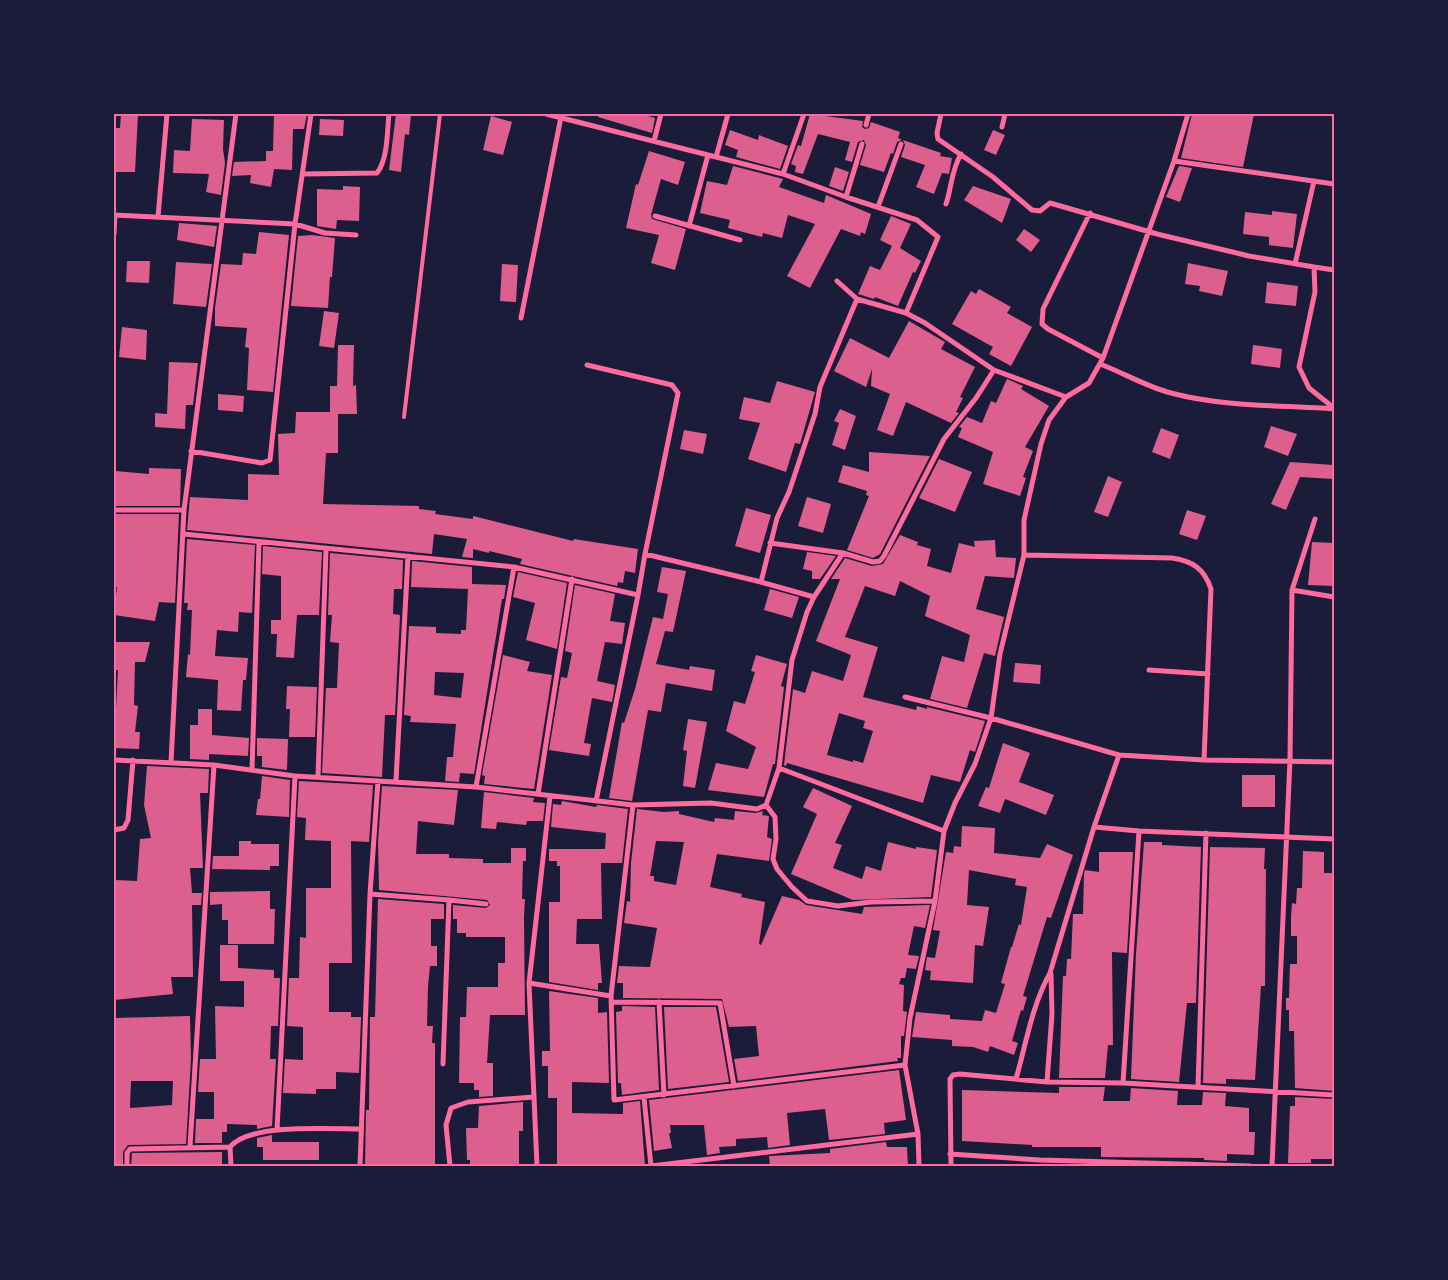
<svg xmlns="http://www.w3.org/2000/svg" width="1448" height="1280" font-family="'Source Sans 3',sans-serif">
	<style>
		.building { fill: #dd5f8e; fill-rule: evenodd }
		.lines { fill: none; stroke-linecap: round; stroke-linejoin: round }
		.service { stroke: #ff6b9d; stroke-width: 4 }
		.minor { stroke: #ff6b9d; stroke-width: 5 }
		.neatline { fill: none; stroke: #ff6b9d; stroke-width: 2 }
	</style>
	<rect width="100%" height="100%" fill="#1b1b3a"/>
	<path class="building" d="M121,114H138L135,172H116V128H120Z
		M274,114H307L304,129H293L292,170L274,169L271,187L250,183L251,175L232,176L234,162L266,161V151H273Z
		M396,114H411L409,135L405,134L401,172L389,170Z
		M599,114H641L655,118L652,133L598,117Z
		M810,114L863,121L862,127L865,129L869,128L871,122L900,132L898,138L902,140L897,142L893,154L891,153L884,172L860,165L866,145L864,140L858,142L852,162L845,160L850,142L818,134L803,174L795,172L796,166L791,164L798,145L801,146Z
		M1192,114H1254L1243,167L1181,158Z
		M491,116L512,122L503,155L483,150Z
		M192,119L224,120L223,149L225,163L221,195L206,192L209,174L173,173L174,150L190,151Z
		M320,119L344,120L343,136L319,135Z
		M730,130L758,140L759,135L788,146L780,169L736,157L738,150L725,145Z
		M993,130L1005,135L996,155L984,150Z
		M903,140L941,153L940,156L952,158L949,174L942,173L934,194L916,187L925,165L901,157L905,145Z
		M649,151L685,162L678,185L661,179L651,215L652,219L686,229L675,270L651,263L659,235L626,228L636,184L638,185Z
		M733,166L783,179L779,187L824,203L826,195L871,214L865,234L861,232L860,236L841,229L810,288L787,276L815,224L788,215L782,238L763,233L762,237L728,228L730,220L700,213L707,181L727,185Z
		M1179,166L1192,168L1180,202L1166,197Z
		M835,167L849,172L843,191L829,186Z
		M343,186L360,187L359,221L337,220L336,229L317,226V189L343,190Z
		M973,186L1011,199L1002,223L964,200Z
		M1272,211L1297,214L1293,248L1269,245V237L1243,234L1245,212L1272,215Z
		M891,216L911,224L900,248L921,261L915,273L913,272L898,306L875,297L874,299L858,294L870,266L880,270L892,246L880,240Z
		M179,223L217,226L214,247L177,240Z
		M1024,229L1040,240L1031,252L1016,240Z
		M259,232L289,235L273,392L247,390L249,348L245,347L247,328L215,326V308L221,264L242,265L243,253L256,254Z
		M312,235L335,238L332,277H330L328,308L291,306L298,236Z
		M127,261H150L149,283L126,282Z
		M176,262L212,264L206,307L173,304Z
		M1188,263L1228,271L1222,296L1199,291L1200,286L1185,284Z
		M502,264L518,265L516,302L500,301Z
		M1267,282L1298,286L1296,306L1265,303Z
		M979,289L1011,307L1007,313L1032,327L1011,366L989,354L993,347L952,324L971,291L976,294Z
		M324,311L339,313L334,348L319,346Z
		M909,321L945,342L941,349L975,367L960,397L963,398L956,412L959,413L951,423L906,402L893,436L877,430L890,394L871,386L872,369L866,387L834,371L850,338L889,358Z
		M122,327L147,330L146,360L119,357Z
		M338,345H354L353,386L356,385L357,414H338V453H326L323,504L419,506V509L436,511L435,514L473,519V516L573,541L574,539L638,549L635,573L625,571L623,583L618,582L617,586L520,564L522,559L489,551V553L473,549V558L462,557L467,539L434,534L432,554L187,530L190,497L248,500V474L279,475L278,434L295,433L296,412H330V386H337Z
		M1253,345L1282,349L1280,368L1251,364Z
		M169,362L198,363L193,405H186L185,429L155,427V413L167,414Z
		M1007,379L1023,386L1021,389L1049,406L1025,447L1033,451L1023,477L1026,478L1020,496L983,484L993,452L958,437L962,428L959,427L967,417L982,423L991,401L996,403Z
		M777,381L815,392L800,444L795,443L786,472L748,459L760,423L739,419L744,397L770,403Z
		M218,394L244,396L243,412L218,410Z
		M840,409L856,416L845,450L832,445L839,423L834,421Z
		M1271,426L1297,434L1288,456L1264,447Z
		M1161,428L1179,435L1170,459L1152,452Z
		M684,430L707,434L703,454L680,449Z
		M869,452L930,456L880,554L873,558L847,550L869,496L866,495L867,491L838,482L843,465L869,472Z
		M939,459L972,472L955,512L919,498Z
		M1290,462L1334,465V479L1300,477L1286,510L1271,504Z
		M149,468L181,469L180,506H114L115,471L149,474Z
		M1108,476L1122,482L1108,517L1094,512Z
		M807,497L831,504L823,533L798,526Z
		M746,508L771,515L760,553L735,546Z
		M1187,510L1206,516L1197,540L1179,534Z
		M114,514H179L175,603L159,602L155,621L114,615L117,587H114Z
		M900,535L918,542L917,545L931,549L927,566L951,573L959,543L975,547L974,541L995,540L996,557L1016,558L1014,578L985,576L976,609L1004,617L995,656L984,653L967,708L930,699L942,656L964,662L970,635L925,616L930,596L900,581L895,596L865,586L845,637L878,647L863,697L916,710L917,706L927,709V707L985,721L975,752L970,750L960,782L931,775L923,803L787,763L786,766L784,765L793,689L805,693L812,671L843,681L851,655L816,641L840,579H831L845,558L872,566L883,564ZM839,713L865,721L863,728L873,731L863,763L853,760V762L827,755Z
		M187,539L255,545L252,613L239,612L238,632L217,630L215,656L248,658L246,680H243L241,711L217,710L218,680L186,677L188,654L190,655L192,610H187L188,603H184Z
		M1312,542L1334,543V586L1308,585Z
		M263,546L322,552L319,615H297L294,658L276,657L277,634H271V620H281V576L262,574Z
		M807,552L836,556L820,579H812V571L803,569Z
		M330,553L403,560L402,589H394L393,614L400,615L395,715H385L382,777L322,773L326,688H337L339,643L330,642L332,615H328Z
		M412,561L472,567V584L506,585L504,599H502L474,774L460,773L459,782L445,781L447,757H453L456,724L410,722L411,716L404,715L409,626L436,627V633L461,634V630H466L468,589L411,587ZM435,672L464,673L461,698L434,695Z
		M662,567L686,571L673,632L665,631L656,664L689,670L690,666L715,670L712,691L666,683L661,712L648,710L632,801L609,798L622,722L624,723L635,689L653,617L663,619L668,594L657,592Z
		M518,572L567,583L557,649L526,640L535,603L513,597Z
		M575,585L615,594L610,621L625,623L622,644L605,642L597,681L615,685L612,702L592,698L584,743L591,744L589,756L549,750L561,677L567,678L572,653L565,651Z
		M770,589L799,597L792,618L764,610Z
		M114,642H150L145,662H135L134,705L138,706L135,732H140L139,749L114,748L118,670H114Z
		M503,655L530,662L527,671L552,675L534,789L484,784L485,776L482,775Z
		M756,655L787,664L781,686L784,687L775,764H773L764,797L708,790L716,763L748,769L756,747L726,731L734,701L745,704L755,672L751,671Z
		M1015,663L1041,665L1040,684L1013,682Z
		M287,686L317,687L315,737H289L290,709H286Z
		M198,709H212V735L249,738L248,756L209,754V760L190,759V725H198Z
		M688,719L707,722L695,788L683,786L687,751L683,750Z
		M257,738L288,739L287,770L262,767V756H257Z
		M1003,743L1030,753L1019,782L1054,795L1046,815L1005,799L1000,813L978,806L986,787L989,788Z
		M147,766L209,769L208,793H200L203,868H190L192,893H202L201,905H192L193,977H171L173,994L114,1000L115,880L137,881L140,839L151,838L144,805Z
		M1242,775H1275V807H1242Z
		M262,776L290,780L289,817L256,815L258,799H260Z
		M299,781L373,785L369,842L351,841L352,963H329V1012H351V1017H361L359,1073L336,1072V1089H316V1094L283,1093L285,1059L303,1060V1027L287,1026L289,978H299L300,937L306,938V888H331V841L305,840L306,818L297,817Z
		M382,786L458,790L454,825L418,821L416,854H449V858L483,859V863H511V848H526V861H523L522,899H525L524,917L525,1015H490L487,1063H493V1096L479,1097V1090H474V1083H459L460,1017H466L467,987H498V963H505V937H466V933H457V919H453V905L486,908L490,905L487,900L379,890L378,842Z
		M813,788L852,806L835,843L842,845L833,868L862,879L866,866L881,871L888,842L916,849V847L937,850L931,897L853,900L791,874L817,814L803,807Z
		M484,792L534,798L533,802L545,803L543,821H527L526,825L497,822L496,829L481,828Z
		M562,801L596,807L597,805L628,809L622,863H601L602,919H577L576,944H599L602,983H598V990L549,982V902H560V866H557V861H549V849H605L606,833L551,827L553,804L561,805Z
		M637,809L664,812L679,811V814L714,822L715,818L734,820L735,811L756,813L763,811L762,815L769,816L767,837L772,839L769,861L717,854L710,887L742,894L741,897L765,902L759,944L761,945L782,896L799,900L806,905L862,914L864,907L930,905L925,928L914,926L908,955L919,956L916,969L907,968L905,978H901L899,984L904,985L903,1011L907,1012L904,1036H901V1058H897L898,1061L738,1081L734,1059L759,1056L756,1026L729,1027L722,999L623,998V983H617L619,966L650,967L657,928L624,923L627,901L630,902L631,863ZM656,841L684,842L676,885L654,881V876H650Z
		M962,826L995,828L994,853L1040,858L1047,844L1073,855L1051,918L1047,917L1023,996L1027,997L1023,1011L1021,1010L1012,1041L1018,1043L1014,1055L990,1046L988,1052L973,1047L952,1046V1040L912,1037L916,1012L950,1015V1019L982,1021L985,1010L996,1013L1005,984L1001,983L1011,947H1012L1019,924L1021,925L1027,887L1015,885L1016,879L969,870L967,905L989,907L983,946L975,945L973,983L930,980L931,971L925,970L927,957L935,958L940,931L933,930L946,852L953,853L954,846L961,847Z
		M239,841H251V844H279V866H270V870L212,869L213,856H239Z
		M1144,842H1162V845L1201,847L1196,1003H1187L1179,1082L1131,1079L1136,954Z
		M1210,847L1265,848L1264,869H1266L1265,986H1261L1255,1080L1226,1079V1084L1203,1083Z
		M1303,851L1324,852V873H1334V1091L1295,1088L1294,1031H1289V1010H1286V998H1289L1290,964H1297V936H1291V917L1292,903L1296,904L1297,888H1302Z
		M1099,852H1133L1127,953L1112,952L1113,1045H1108L1105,1078H1059L1063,976H1066L1067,959H1071L1073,914H1083L1084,874L1085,870L1099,872Z
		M270,891V909H275L274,944H228V920H222V904L210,905V892Z
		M378,899L444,904V919H431V946H437V966H430L428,986L427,1026H433L432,1043H435V1166H365L366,1110H369L370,1017H375Z
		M220,945H238V968L274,970V978H280L278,1026H271L270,1059H276L272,1126L257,1129V1125L227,1124V1132H222V1143H195L196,1119H214V1092H198L200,1059H216L215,1006L244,1007V981H220Z
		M549,991L598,998V1013L607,1012L609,1083L572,1082V1113L623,1114V1103L640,1101L645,1166L557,1165V1098H548V1066H542V1051H550Z
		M622,1006L655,1007L659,1090L622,1095L621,1083H618L616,1012L622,1011Z
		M664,1007H716L729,1082L668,1089Z
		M190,1016L191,1059L186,1144L128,1145L123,1152V1166H114V1018ZM131,1081H173L172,1105L130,1108Z
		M899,1070L906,1120L884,1123L885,1134L829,1140L825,1109L787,1113L790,1145L768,1148L767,1137L736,1139V1146L719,1147L720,1153L707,1155L704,1125H670L671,1133H669L672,1148L654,1151L649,1100Z
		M1059,1087H1105L1103,1101H1130L1131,1088L1178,1091L1177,1105H1202L1203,1092L1226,1093L1225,1106L1249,1108V1132H1255L1254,1155L1227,1154V1161L1204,1160V1158L1101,1157V1147H1032V1145L962,1141V1090L1059,1093Z
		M1295,1097L1334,1099V1159H1311V1163H1288L1290,1106H1295Z
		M523,1102V1131H519V1166H470V1160H467L466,1128H478L479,1106Z
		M272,1135V1142H319V1160H263V1147H257V1138Z
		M886,1142L887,1147H907L908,1166H770L769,1156L830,1153V1149Z
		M222,1152V1166H131L132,1153Z"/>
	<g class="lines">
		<path class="service" d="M404,417L440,114"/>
		<path class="minor" d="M546,114L783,174L846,197L862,144
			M941,114L937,133L938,139L993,177L1032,210L1040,211L1050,203L1157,234L1249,256L1314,267L1315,292L1299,367L1309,388L1334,408
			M866,125L869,114
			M1002,127L1005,114
			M654,141L661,114
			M716,157L728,114
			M1174,161L1334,184
			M303,174L377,173C388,159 387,132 389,114
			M783,174L804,114
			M846,197L917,220L938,237L906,313
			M946,204C952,186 951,171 961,154
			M878,207L901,144
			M1090,213L1043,309L1042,324L1048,329L1103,358
			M114,215L295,224L325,233L356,235
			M655,216L740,240
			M158,217L167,114
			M689,226L708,155
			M114,234L115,215
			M1295,264L1314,181
			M1314,267L1334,270
			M837,281L857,299L906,313L925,323L994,370L1066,397
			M521,318L561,117
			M1100,364C1124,373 1147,387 1171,393C1223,407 1281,405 1334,409
			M587,365L672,385L678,393L645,554
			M191,451L262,463L270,460L295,224L311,114
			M114,510H184
			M184,534L514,567L638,595L596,801
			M770,543L843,553L873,562L880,561L884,556L944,439L976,398L994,370
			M1024,555L1172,558C1192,561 1204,568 1211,589L1204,760
			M1292,590L1315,519
			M638,595L645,554L761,582
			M814,597L761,582L777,518L789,492L815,414L820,387L857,299
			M1149,670L1208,674
			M905,697L991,718L1119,755L1204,760L1334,762
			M114,760L214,765L295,776L476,787L633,805L711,803L757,809L766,805
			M171,762L184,510L236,114
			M779,768L944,831
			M252,770L259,543
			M318,776L326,550
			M396,780L408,556
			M476,787L514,567
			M538,794L572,579
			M633,805L611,996L614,1100L905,1065
			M766,805L779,768L792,660L807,612L814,597L843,553
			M766,805L775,817L776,839L773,859L777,869L792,887L807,901L838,906L871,902L935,901
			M1094,827L1139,831L1334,839
			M114,830L124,828L128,820L133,760
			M370,894L449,900L443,1064
			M449,900L486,904
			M529,983L611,996
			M611,1002L720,1003L734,1086
			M659,1002L664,1095
			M1016,1079C1026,1044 1032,1005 1050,973L1094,827L1119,755
			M1047,1082L1052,1014L1051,974
			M1123,1083L1139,831
			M1198,1087L1206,833
			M644,1098L651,1166
			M277,1130L295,776
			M190,1146L214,765
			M230,1147C249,1123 331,1129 360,1129
			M230,1147L231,1166
			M950,1154L1040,1160L1250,1166
			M127,1166V1153L130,1149L230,1147
			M360,1166L370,894L378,781
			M450,1166L446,1125L451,1108L468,1102L534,1097
			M537,1166L529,983L550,796
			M651,1166L918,1134
			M919,1166L918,1134L905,1065L910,1018L935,901L944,831L955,803L975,764L991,718L1000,654L1024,555V520L1041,444L1049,420L1066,397L1089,383L1103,358L1174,161L1188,114
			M951,1166L950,1079L953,1075L960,1074L1047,1082L1123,1083L1334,1095
			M1272,1166L1290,760L1292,590L1334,597"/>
	</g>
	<rect width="1448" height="1280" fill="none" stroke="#1b1b3a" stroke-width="230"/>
	<rect x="115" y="115" width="1218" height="1050" class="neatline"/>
</svg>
